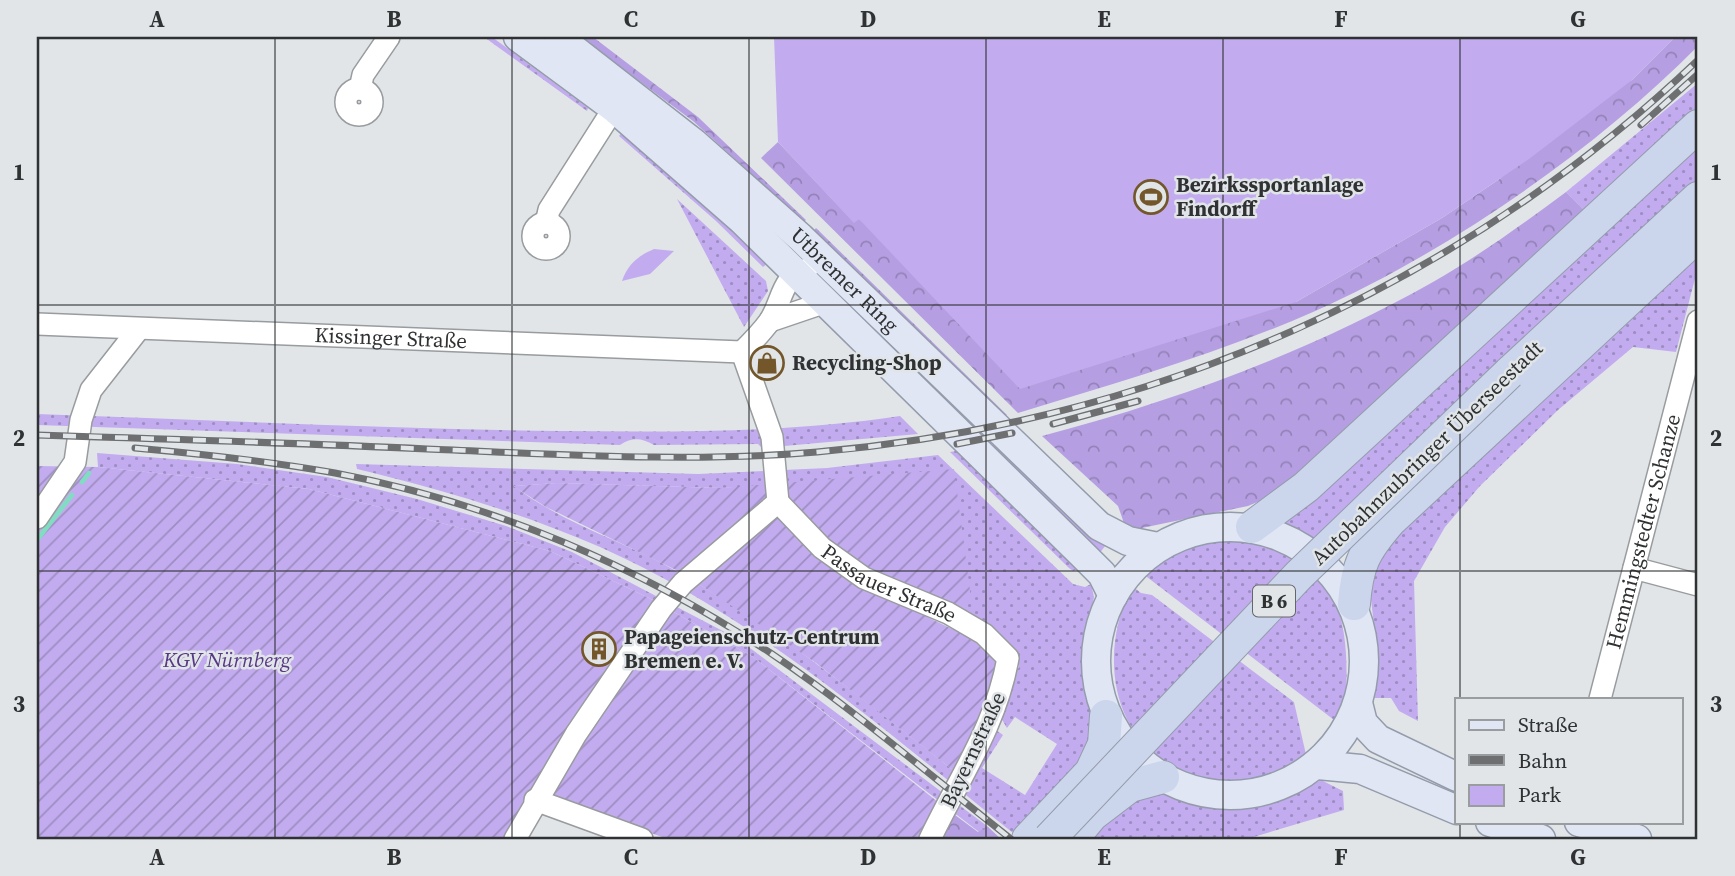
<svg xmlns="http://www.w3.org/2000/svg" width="1735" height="876" font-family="'Source Serif 4',serif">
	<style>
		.grass { fill: url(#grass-dots); fill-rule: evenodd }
		.forest { fill: url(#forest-crowns) }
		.park { fill: #c2acef }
		.garden { fill: url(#garden-furrows) }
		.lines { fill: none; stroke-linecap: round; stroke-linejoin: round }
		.stream { stroke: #81ddc1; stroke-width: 4.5 }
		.minor-casing { stroke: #989c9e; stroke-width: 24 }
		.major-casing { stroke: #949cab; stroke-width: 31 }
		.highway-casing { stroke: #949cab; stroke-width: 34 }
		.minor { stroke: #fff; stroke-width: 21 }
		.major { stroke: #e0e6f4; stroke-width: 28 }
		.highway { stroke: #cbd5ec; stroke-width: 32 }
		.rail-casing { stroke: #6d6f71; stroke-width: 7 }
		.rail { stroke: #e1e5e8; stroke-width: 4.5; stroke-dasharray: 13; stroke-linecap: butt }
		.highway-bridge-casing { stroke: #949cab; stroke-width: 34; stroke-linecap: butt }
		.highway-bridge { stroke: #cbd5ec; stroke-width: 32 }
		.grid { fill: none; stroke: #2f3132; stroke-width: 2; stroke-opacity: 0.55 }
		.labels { text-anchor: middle; stroke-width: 5; stroke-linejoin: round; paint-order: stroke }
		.shield { fill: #e1e5e8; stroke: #646769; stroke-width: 2 }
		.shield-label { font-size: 19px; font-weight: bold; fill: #2f3132 }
		.poi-label { font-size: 21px; font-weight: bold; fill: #2f3132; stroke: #e1e5e8; text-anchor: start }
		.street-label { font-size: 21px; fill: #2f3132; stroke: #e1e5e8 }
		.park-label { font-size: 21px; font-style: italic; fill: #573886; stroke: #e1e5e8 }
		.neatline { fill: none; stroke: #2f3132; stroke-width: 2.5 }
		.grid-label { font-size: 23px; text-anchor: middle; font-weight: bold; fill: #2f3132 }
	</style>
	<defs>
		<pattern id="grass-dots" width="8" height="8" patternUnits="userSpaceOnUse" patternTransform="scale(1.75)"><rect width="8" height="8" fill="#c2acef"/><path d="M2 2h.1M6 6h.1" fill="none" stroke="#9e8dc2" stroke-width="1.8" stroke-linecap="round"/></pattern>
		<pattern id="forest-crowns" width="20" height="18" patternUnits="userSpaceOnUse" patternTransform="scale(1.75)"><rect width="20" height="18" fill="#b59fe2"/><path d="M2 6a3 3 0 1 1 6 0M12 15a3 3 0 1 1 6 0" fill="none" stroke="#9482b8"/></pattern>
		<pattern id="garden-furrows" width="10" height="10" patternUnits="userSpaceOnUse" patternTransform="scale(1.75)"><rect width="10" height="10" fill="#c2acef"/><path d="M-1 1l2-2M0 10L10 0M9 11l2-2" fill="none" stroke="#9e8dc2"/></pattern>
	</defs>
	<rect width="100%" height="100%" fill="#e1e5e8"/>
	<path class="grass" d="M484,37H492L588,108L587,111Z
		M1698,83V111L1587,213L1566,192Z
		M623,131L719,214L767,264L763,267L716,221L619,136Z
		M1698,140V183L1314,541L1281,523Z
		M677,199L766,281L768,291L744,327Z
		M1694,259L1698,267L1676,352L1633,347L1558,410L1480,486L1445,527L1414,581L1418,721L1399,711L1391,698H1374L1377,650L1369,583L1378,553Z
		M37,414C212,420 387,429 562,431C675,432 788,433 900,416L918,434L762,448L758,444L654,445C641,438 633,437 620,445L37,425Z
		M995,444L1106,545L1098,555L988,446Z
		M961,450L1080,568L1073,571L1069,568L950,452Z
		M97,453L237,464L327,477L417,499L506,526L572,552L738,639L987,826L979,832L753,657L649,598L550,551L309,489L98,467Z
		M938,455L1073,584L1085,587L1091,584L1094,597L1085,648L1093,750L1018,837C887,732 755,616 600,547C522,513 440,489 357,469L356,464L698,474L827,468ZM557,483L721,488L800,484L1017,660L1019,667L1009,684L1001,718L1007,728L1015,717L1057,744L1025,795L982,768L1003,735L996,730L958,774C868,703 778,629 678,572C625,541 563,524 514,486Z
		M1216,537C1295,538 1342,572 1346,654C1347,677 1348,701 1338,723L1143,574L1185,545Z
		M1132,586L1141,593L1152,595L1294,702L1307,759C1288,770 1270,780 1248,784C1228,788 1208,781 1190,775C1111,745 1097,655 1132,586Z
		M1321,780L1343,791L1344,810L1247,839H1085L1126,802L1159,792L1226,807L1260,805L1291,795Z"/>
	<path class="forest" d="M580,37H593L698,117L806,220L800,225L766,196L768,189L693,121Z
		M1675,37H1698V46C1594,151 1448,252 1313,312C1217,354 1117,383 1018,413L761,158L778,142L854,222L858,219L1296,302L1442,218L1501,178L1514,143L1632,80Z
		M1566,192L1587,213L1283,491L1248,506L1132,530L1125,526L1118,506L1042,436C1178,400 1311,351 1433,282C1480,255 1523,224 1566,192Z
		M816,228L1007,415L1000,417L811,234Z
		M951,812L978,832L987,826L1001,839H938Z"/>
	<path class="park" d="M774,37H1675L1632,80L1529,159L1442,218L1296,302L1020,389L859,219L854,223L778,142Z
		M654,249L674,251L650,274L622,281C628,264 638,256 654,249Z"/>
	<path class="garden" d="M37,466L98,467L309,489L550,551L649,598L753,657L938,802L921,839H668L532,791L505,839H37Z
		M954,469L971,598L927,617L971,638L996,662C997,700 973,740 958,774L816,663L705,588L678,571L546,507L513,486L557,483L721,488Z"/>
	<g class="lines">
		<path class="stream" d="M82,482L89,473
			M37,540L72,495"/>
		<g class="minor-casing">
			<g id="minor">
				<circle cx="359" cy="102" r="13"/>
				<path d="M360,89L363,75L389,37"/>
				<circle cx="546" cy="236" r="13"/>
				<path d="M546,223L549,210L614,108"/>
				<path d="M770,321L826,302"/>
				<path id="s1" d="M37,324L742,352"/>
				<path d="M742,352L772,437L778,502"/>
				<path d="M742,352C751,343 761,333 769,322C783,302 780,277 807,269"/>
				<path id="s2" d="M778,502L822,548L864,578L948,613L984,634L1008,658C996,726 959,778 930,839"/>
				<path d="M37,518L75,462L81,420L91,390L138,330"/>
				<path d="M1634,568L1698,585"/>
				<path id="s3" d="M1600,699L1698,321"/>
				<path d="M535,800L642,839"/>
				<path d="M515,839L576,734L661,609L683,583L778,502"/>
			</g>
		</g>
		<g class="major-casing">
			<g id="major">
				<path d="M518,37L614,108L742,220L1086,558L1102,574L1113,596"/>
				<path id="s4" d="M558,37L694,143L800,237L1099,526L1128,541L1158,547"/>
				<circle cx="1230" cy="661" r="134"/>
				<path d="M1358,703L1363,723L1378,739L1457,777"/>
				<path d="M1318,765L1360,769L1457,810"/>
				<path d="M1490,822L1541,839"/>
				<path d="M1579,822L1637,839"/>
			</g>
		</g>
		<g class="highway-casing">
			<path id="highway" d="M1509,373L1698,198
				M1252,527L1306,487L1698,126
				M1354,604C1357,565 1364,551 1390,521L1698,235
				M1028,839L1091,772L1104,744L1106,716
				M1072,839L1092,815L1130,786L1163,777"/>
		</g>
		<use href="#minor" class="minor"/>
		<use href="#major" class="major"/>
		<use href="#highway" class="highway"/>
		<g class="rail-casing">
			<path id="rail" d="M1641,125L1698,74
				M1053,424L1138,401
				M37,435C167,439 297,443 427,449C556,454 688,463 817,452C1149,423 1456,290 1698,60
				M957,444L1012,433
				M135,448C202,454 268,461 335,473C490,502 641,567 772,654C855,710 932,777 1011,839"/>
		</g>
		<use href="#rail" class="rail"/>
		<g class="highway-bridge-casing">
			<path id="highway-bridge" d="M1049,839L1299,575L1509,373"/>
		</g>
		<use href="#highway-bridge" class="highway-bridge"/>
	</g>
	<path class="grid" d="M275,37V839M512,37V839M749,37V839M986,37V839M1223,37V839M1460,37V699M37,305H1698M37,571H1698M1460,822V839"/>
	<defs>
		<g id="stadium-ring" transform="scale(1.75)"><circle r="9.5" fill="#e1e5e8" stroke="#73572a" stroke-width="1.5"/><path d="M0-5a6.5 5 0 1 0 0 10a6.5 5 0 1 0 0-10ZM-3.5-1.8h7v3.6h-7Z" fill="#73572a"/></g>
		<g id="shop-ring" transform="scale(1.75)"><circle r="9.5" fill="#e1e5e8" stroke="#73572a" stroke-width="1.5"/><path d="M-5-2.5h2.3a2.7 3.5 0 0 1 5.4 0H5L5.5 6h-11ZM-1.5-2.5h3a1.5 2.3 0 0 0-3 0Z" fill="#73572a"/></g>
		<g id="building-ring" transform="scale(1.75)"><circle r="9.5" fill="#e1e5e8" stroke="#73572a" stroke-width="1.5"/><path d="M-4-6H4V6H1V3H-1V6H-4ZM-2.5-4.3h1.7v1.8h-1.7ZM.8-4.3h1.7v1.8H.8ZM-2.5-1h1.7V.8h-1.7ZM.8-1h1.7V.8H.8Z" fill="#73572a"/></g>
	</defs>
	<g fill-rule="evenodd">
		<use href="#stadium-ring" x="1151" y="197"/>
		<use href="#shop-ring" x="767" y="363"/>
		<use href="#building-ring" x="599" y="649"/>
	</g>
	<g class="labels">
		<rect class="shield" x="1253" y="585.5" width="42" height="31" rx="5"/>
		<g class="shield-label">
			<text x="1274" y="608">B 6</text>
		</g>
		<g class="poi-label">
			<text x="1176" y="192">Bezirkssportanlage<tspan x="1176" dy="24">Findorff</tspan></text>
			<text x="792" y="370">Recycling-Shop</text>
			<text x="624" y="644">Papageienschutz-Centrum<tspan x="624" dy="24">Bremen e. V.</tspan></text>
		</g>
		<g class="street-label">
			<text dy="7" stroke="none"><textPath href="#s4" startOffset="376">Utbremer Ring</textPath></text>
			<text dy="7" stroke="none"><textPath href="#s1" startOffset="354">Kissinger Straße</textPath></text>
			<text transform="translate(1427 453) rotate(-44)" y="7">Autobahnzubringer Überseestadt</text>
			<text dy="7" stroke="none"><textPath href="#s3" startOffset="173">Hemmingstedter Schanze</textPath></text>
			<text dy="7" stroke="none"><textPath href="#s2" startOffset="140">Passauer Straße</textPath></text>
			<text transform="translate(973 750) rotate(-65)" y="7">Bayernstraße</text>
		</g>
		<g class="park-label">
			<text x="227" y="667">KGV Nürnberg</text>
		</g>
	</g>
	<rect width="1735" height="876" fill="none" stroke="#e1e5e8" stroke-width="77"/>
	<rect x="1455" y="698" width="228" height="126" fill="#e1e5e8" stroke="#9a9d9f" stroke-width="2"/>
	<rect x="1469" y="720" width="35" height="10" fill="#e0e6f4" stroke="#9a9d9f" stroke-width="2"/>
	<text x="1518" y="732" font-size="21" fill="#2f3132">Straße</text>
	<rect x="1469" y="755" width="35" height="10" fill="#6d6f71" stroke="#9a9d9f" stroke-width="2"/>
	<text x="1518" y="768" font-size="21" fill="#2f3132">Bahn</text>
	<rect x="1469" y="785" width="35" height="21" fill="#c2acef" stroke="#9a9d9f" stroke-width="2"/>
	<text x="1518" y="802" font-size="21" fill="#2f3132">Park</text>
	<rect x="38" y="38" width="1658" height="800" class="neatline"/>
	<g class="grid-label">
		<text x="157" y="27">A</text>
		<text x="394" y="27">B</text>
		<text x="631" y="27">C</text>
		<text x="868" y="27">D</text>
		<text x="1104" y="27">E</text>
		<text x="1341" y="27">F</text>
		<text x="1578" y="27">G</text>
		<text x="19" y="180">1</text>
		<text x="1716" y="180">1</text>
		<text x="19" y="446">2</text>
		<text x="1716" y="446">2</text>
		<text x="19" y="712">3</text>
		<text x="1716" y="712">3</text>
		<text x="157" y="865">A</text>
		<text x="394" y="865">B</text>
		<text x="631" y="865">C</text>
		<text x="868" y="865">D</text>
		<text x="1104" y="865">E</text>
		<text x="1341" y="865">F</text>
		<text x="1578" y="865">G</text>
	</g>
</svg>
